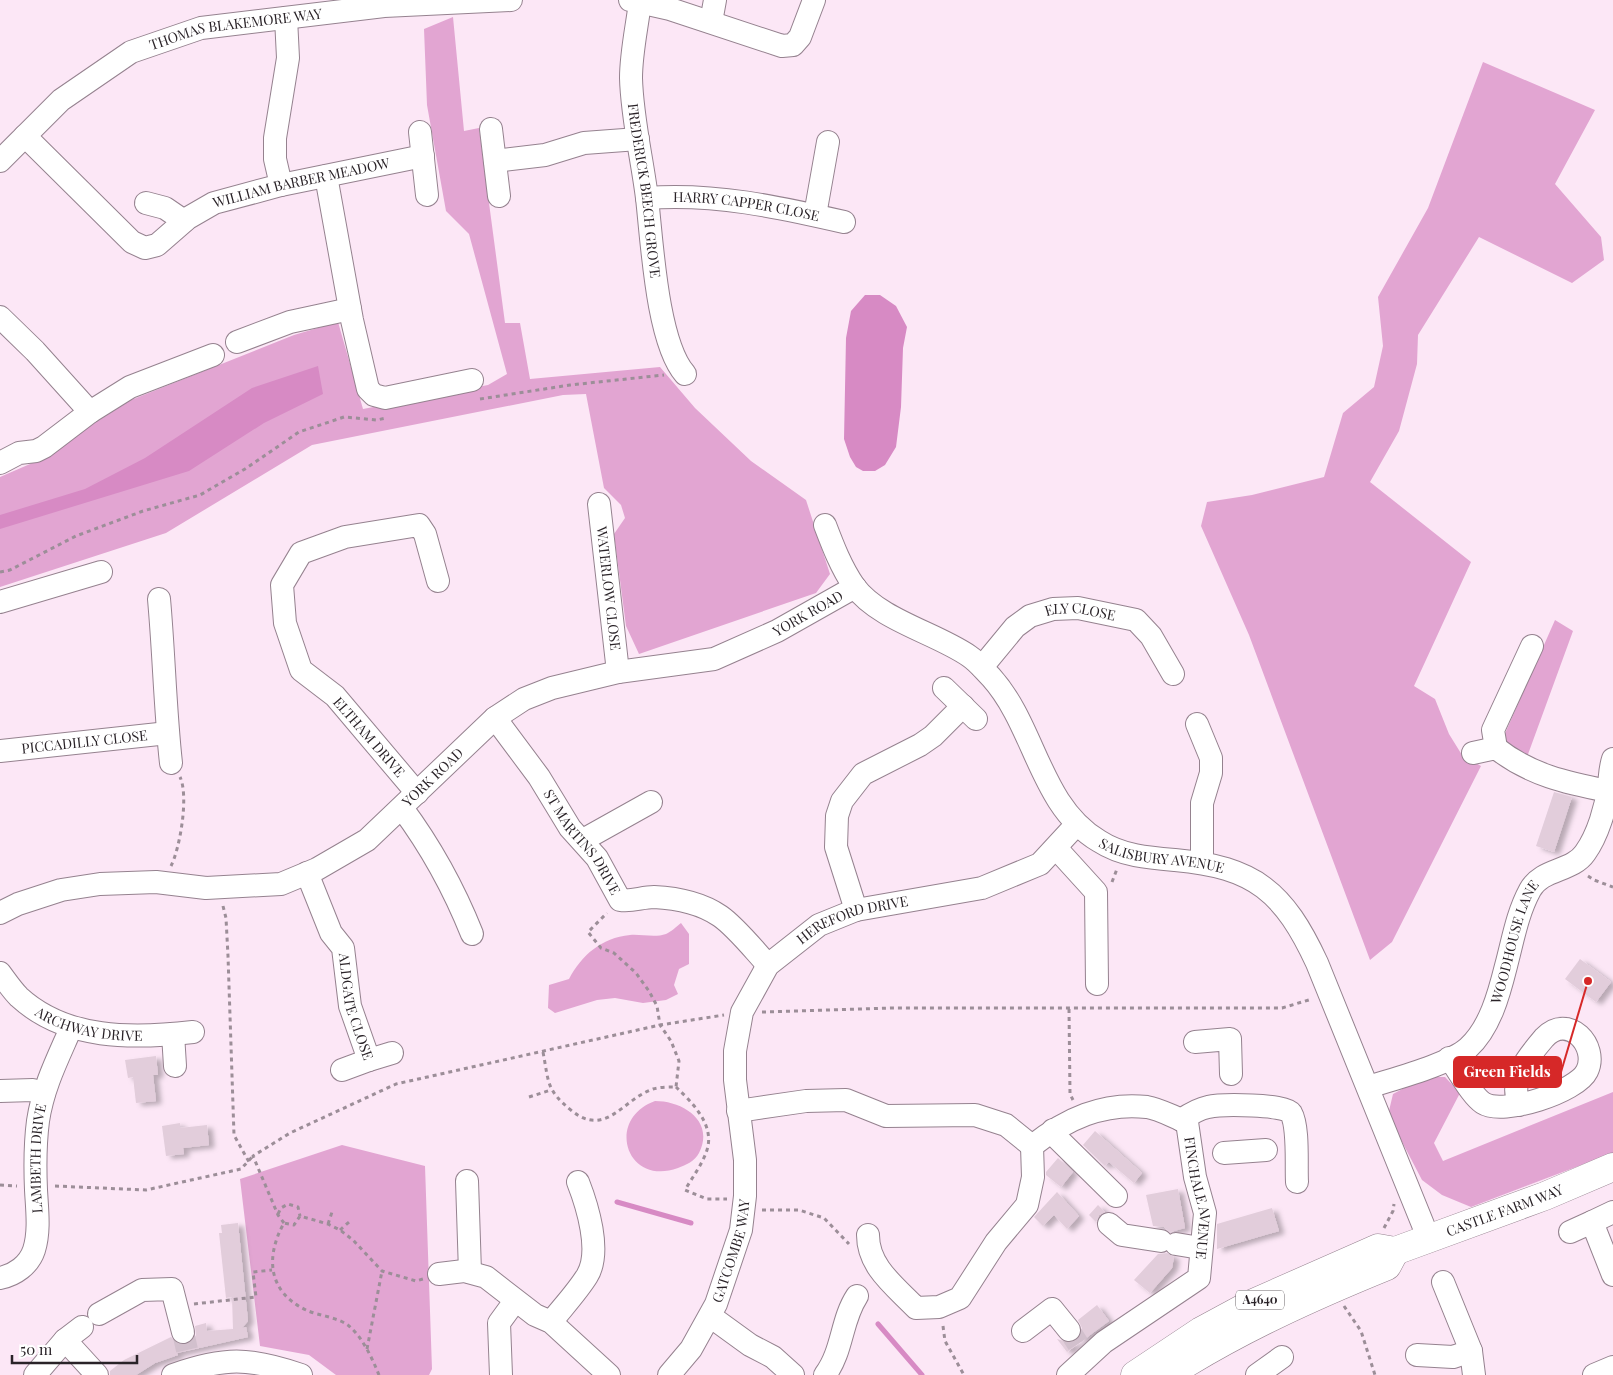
<svg xmlns="http://www.w3.org/2000/svg" width="1613" height="1375" font-family="'Playfair Display',serif">
	<style>
		.green { fill: #e2a5d2 }
		.water { fill: #d78ac4 }
		.lines { fill: none; stroke-linecap: round; stroke-linejoin: round }
		.stream { stroke: #d78ac4; stroke-width: 5 }
		.building { fill: #e2cddb; filter: url(#shadow) }
		.minor-tunnel { stroke: #d2c0cd; stroke-width: 22; stroke-dasharray: 22 11; stroke-linecap: butt }
		.minor-casing { stroke: #95828f; stroke-width: 24 }
		.major-casing { stroke: #95828f; stroke-width: 29 }
		.path { stroke: #9c8e98; stroke-width: 3; stroke-dasharray: 4 4; stroke-linecap: butt }
		.minor { stroke: #fff; stroke-width: 22 }
		.major { stroke: #fff; stroke-width: 28 }
		.labels { text-anchor: middle; stroke-width: 4; stroke-linejoin: round; paint-order: stroke }
		.shield { fill: #fff; stroke: #6a6568; stroke-width: 1 }
		.shield-label { font-size: 12px; font-weight: bold; fill: #2a2328 }
		.street-label { font-size: 14px; fill: #2a2328; stroke: #fff }
		.leader { fill: none; stroke: #d62828; stroke-width: 2 }
		.callout-dot { fill: #d62828; stroke: #fff; stroke-width: 2 }
		.callout { fill: #d62828; stroke: #d62828; stroke-width: 2 }
		.callout-label { font-size: 15px; text-anchor: middle; font-weight: bold; fill: #fff }
	</style>
	<defs>
		<filter id="shadow"><feDropShadow dx="5.5" dy="3" stdDeviation="2.5" flood-color="#0004"/></filter>
	</defs>
	<rect width="100%" height="100%" fill="#fce7f6"/>
	<path class="green" d="M453,17L464,131L479,128L505,323H520L530,379L660,367L695,408L751,461L806,500L830,574L816,593L639,654L626,626L614,534L625,518L621,505L604,488L586,394L563,395L312,445L166,533L0,587V477L30,464L131,400L294,335L338,322L363,409L488,385L507,374L469,234L446,211L427,105L424,29Z
		M1483,62L1595,110L1555,184L1601,237L1604,260L1572,283L1479,237L1418,335L1417,364L1399,431L1370,482L1471,562L1414,686L1435,699L1449,734L1462,755L1481,766L1392,942L1370,960L1249,635L1201,526L1207,502L1252,495L1324,477L1343,413L1374,387L1383,346L1378,297L1428,208Z
		M1555,620L1573,631L1527,757L1510,748L1503,738Z
		M681,923L689,934V964L679,969L674,985L678,994L666,1000L643,1003L615,998L597,1000L555,1013L548,1008L549,985L569,979C582,955 601,938 630,935C641,934 655,938 666,934C671,932 677,926 681,923Z
		M1425,1077H1445L1460,1093L1434,1143L1443,1161L1613,1092V1153L1471,1207L1442,1195L1422,1180L1388,1115L1393,1094Z
		M655,1101C683,1101 715,1121 699,1153C695,1161 686,1165 678,1168C626,1187 605,1119 655,1101Z
		M342,1145L425,1166L432,1369L429,1375H336L309,1355L260,1346L240,1179Z"/>
	<path class="water" d="M865,295H880L896,306L907,327L903,348L901,407L896,447L885,465L875,471H863L856,467L850,457L844,439L846,338L851,311Z
		M318,366L323,394L264,423L189,471L0,529V515L85,489L145,458L252,388Z"/>
	<g class="lines">
		<path class="stream" d="M617,1202L691,1223
			M878,1324L922,1375"/>
	</g>
	<path class="building" d="M1554,792L1572,797L1554,852L1536,846Z
		M1580,959L1611,982L1596,1002L1565,979Z
		M156,1056L158,1075H153L156,1101L136,1103L133,1077L128,1078L125,1060Z
		M180,1123V1128L207,1125L209,1145L183,1148L184,1154L166,1156L162,1126Z
		M1095,1131L1142,1173L1134,1183L1109,1162L1105,1166L1083,1145Z
		M1058,1158L1073,1172L1061,1187L1046,1175V1172Z
		M1178,1189L1185,1228L1170,1232L1164,1227L1153,1226L1146,1195Z
		M1057,1192L1079,1216L1067,1229L1054,1215L1043,1226L1034,1217Z
		M1098,1205L1105,1212L1099,1215L1096,1222L1089,1215Z
		M1272,1208L1279,1231L1217,1249V1224Z
		M238,1223L248,1321L242,1328L246,1327L248,1337L177,1353L178,1355L155,1363L136,1375H110V1371L124,1360L171,1337L180,1345L192,1342L196,1335L195,1326L206,1323L207,1331L233,1329L232,1297L226,1298L219,1233H222L221,1225Z
		M1167,1253L1174,1257L1172,1268L1150,1293L1134,1280L1158,1254Z
		M1097,1305L1109,1321L1067,1352L1057,1339L1071,1343L1078,1340L1082,1328L1078,1320Z"/>
	<g class="lines">
		<path class="minor-tunnel" d="M1069,1330L1078,1344
			M183,1332L187,1350"/>
		<g class="minor-casing">
			<g id="minor">
				<path d="M630,0L670,9L782,46L793,45L800,37L814,0"/>
				<path id="s1" d="M640,2C637,27 631,53 631,78C632,118 642,158 647,198C652,242 657,342 685,374"/>
				<path d="M711,22L715,0"/>
				<path d="M491,129L499,196"/>
				<path d="M420,132L427,195"/>
				<path id="s2" d="M25,136L132,242L145,248L157,245L188,218L214,203L281,185L423,156"/>
				<path id="s3" d="M0,161L61,100L131,52L201,28L384,6L511,0"/>
				<path d="M495,161L545,155L584,143L638,139"/>
				<path d="M326,176L352,320L368,389L374,395L385,398L472,380"/>
				<path d="M281,185L275,159V138L288,58L286,18"/>
				<path id="s4" d="M647,198C715,193 778,207 844,222"/>
				<path d="M146,203L165,208L184,221"/>
				<path d="M815,215L828,142"/>
				<path d="M0,317L35,351L90,412"/>
				<path d="M237,342L290,322L350,309"/>
				<path d="M0,463L19,453L36,451L44,447L90,412L130,387L213,355"/>
				<path id="s5" d="M599,504L618,672"/>
				<path id="s6" d="M825,525C833,546 841,567 854,586C879,620 936,633 969,656C978,662 984,670 991,677C1036,727 1039,805 1099,841C1122,856 1149,858 1175,860C1255,867 1284,892 1317,963L1428,1237"/>
				<path d="M159,599C164,654 165,709 171,763"/>
				<path d="M0,602L101,572"/>
				<path id="s7" d="M982,667L1015,627L1030,616L1053,609L1078,608L1136,620L1151,636L1173,674"/>
				<path d="M944,688L976,719"/>
				<path id="s8" d="M495,718L539,777L570,828L597,858L620,900C632,902 642,897 654,897C675,898 701,903 720,916C736,927 754,950 768,965"/>
				<path d="M1197,724L1211,758V773L1202,803V863"/>
				<path d="M1496,748L1493,730L1532,646"/>
				<path id="s9" d="M0,751L168,733"/>
				<path d="M1473,753L1496,748C1530,775 1567,783 1608,791"/>
				<path d="M417,793L335,696L301,670L285,623L282,585L301,553L345,537L419,525L425,534L438,581"/>
				<path d="M402,808C431,847 454,889 472,934"/>
				<path d="M583,840L651,802"/>
				<path d="M1056,848L1096,892L1097,984"/>
				<path id="s10" d="M307,873L331,933L343,948L350,1006L369,1060L342,1070"/>
				<path d="M856,910L836,847L837,816L842,801L863,774L920,745L933,736L963,706"/>
				<path id="s11" d="M0,913L18,904L61,890L100,884L156,882L206,888L281,884L317,869L367,840L495,718L524,699L552,688L618,672L714,659L777,631L855,587"/>
				<path id="s12" d="M0,973C6,981 12,990 19,997C66,1040 133,1039 193,1032"/>
				<path d="M173,1034L175,1066"/>
				<path d="M1195,1042L1230,1039L1231,1074"/>
				<path d="M1449,1058C1459,1071 1471,1095 1483,1103C1503,1116 1577,1092 1587,1071C1599,1046 1568,1012 1544,1038C1527,1058 1509,1079 1519,1105"/>
				<path d="M369,1060L392,1053"/>
				<path id="s13" d="M1369,1087C1393,1079 1450,1064 1468,1048C1490,1028 1499,994 1506,966C1513,940 1517,914 1530,890C1542,868 1572,872 1585,853C1598,835 1606,807 1609,785C1610,776 1610,768 1613,759"/>
				<path d="M0,1091L33,1090L44,1093"/>
				<path d="M738,1111L806,1101L846,1100L886,1116L975,1115L1006,1125L1032,1146"/>
				<path d="M1181,1120C1190,1114 1198,1109 1208,1107C1221,1104 1285,1104 1291,1113C1299,1127 1296,1165 1297,1182"/>
				<path d="M1053,1130L1058,1139L1116,1196"/>
				<path d="M1224,1153L1266,1150"/>
				<path d="M467,1181L470,1272"/>
				<path d="M1613,1212L1592,1222L1613,1275"/>
				<path d="M1109,1224L1122,1235L1161,1241"/>
				<path d="M1570,1232L1592,1222"/>
				<path id="s14" d="M868,1235C868,1267 895,1286 916,1308L939,1307L960,1298L996,1242L1027,1205L1033,1177L1032,1146C1066,1119 1103,1102 1147,1107C1160,1109 1175,1118 1187,1122L1195,1177L1205,1213L1199,1278L1104,1342L1068,1375"/>
				<path d="M1176,1244L1200,1248"/>
				<path d="M439,1274L464,1271L486,1277L535,1315L551,1322L609,1375"/>
				<path id="s15" d="M0,1278C15,1275 29,1265 34,1250C40,1231 37,1209 36,1190C35,1167 35,1144 38,1121C43,1087 58,1058 71,1028"/>
				<path d="M1443,1282L1471,1351L1474,1375"/>
				<path d="M99,1314L142,1290L172,1289L183,1332"/>
				<path d="M710,1316L750,1345L773,1357L793,1375"/>
				<path d="M551,1322C563,1307 577,1292 587,1276C602,1252 587,1205 578,1182"/>
				<path d="M1023,1331L1052,1309L1069,1330"/>
				<path d="M65,1340L82,1327"/>
				<path d="M1417,1355L1453,1357L1471,1351"/>
				<path d="M35,1375L65,1340L97,1375"/>
				<path d="M173,1375C224,1357 249,1357 301,1375"/>
				<path d="M501,1375L499,1323L515,1301"/>
				<path id="s16" d="M669,1375L691,1349L716,1304L741,1230L745,1196V1160L735,1080V1051L742,1012L768,965L819,925L856,910L982,888L1040,864L1076,825"/>
				<path d="M825,1375C843,1351 841,1320 857,1296"/>
				<path d="M1257,1375L1282,1357"/>
				<path d="M1594,1375L1613,1367"/>
			</g>
		</g>
		<g class="major-casing">
			<g id="major">
				<path d="M1169,1374C1238,1330 1311,1297 1387,1266L1395,1251"/>
				<path id="s17" d="M1135,1375L1201,1331L1251,1304L1378,1248L1395,1251L1545,1196L1613,1167"/>
			</g>
		</g>
		<path class="path" d="M480,399L570,385L664,375
			M0,572L10,570L76,536L143,511L200,495L245,469L299,432L344,417L377,420L386,418
			M171,866C180,848 189,796 180,777
			M1588,876L1594,880L1613,887
			M1112,882L1117,869
			M223,906L226,918L228,956L234,1135L249,1162
			M1069,1009L1070,1094L1073,1100
			M762,1012L893,1008H1282L1312,999
			M543,1052C549,1083 546,1090 572,1111C606,1138 623,1099 653,1089C660,1087 669,1087 676,1087L679,1061L671,1041L660,1025L657,1006L649,991L636,973L614,953L601,948L588,932L607,913
			M676,1087C692,1102 715,1125 707,1150C703,1163 692,1178 685,1190L707,1199H727
			M529,1097L551,1090
			M0,1185L17,1186
			M55,1186L146,1190L241,1169L253,1156
			M762,1210H799L824,1218L849,1244
			M278,1214L281,1208L288,1204L298,1207L300,1216
			M284,1223L278,1215L253,1156L290,1133L396,1084L660,1025L724,1015
			M328,1224L332,1212
			M1384,1228L1393,1211L1394,1204
			M340,1230L349,1222
			M194,1304L256,1297L253,1272L272,1270
			M1344,1306L1361,1331L1375,1375
			M943,1326L945,1341L964,1375
			M367,1349L382,1271
			M379,1375C372,1358 363,1338 349,1326C338,1317 319,1316 306,1310C268,1292 265,1257 284,1223L294,1225L300,1216L328,1224L340,1230L353,1240L382,1271L416,1281L423,1279"/>
		<use href="#minor" class="minor"/>
		<use href="#major" class="major"/>
	</g>
	<g class="labels">
		<rect class="shield" x="1236" y="1290.5" width="48" height="19" rx="4"/>
		<g class="shield-label">
			<text x="1260" y="1304">A4640</text>
		</g>
		<g class="street-label">
			<text dy="5" stroke="none"><textPath href="#s3" startOffset="279">THOMAS BLAKEMORE WAY</textPath></text>
			<text dy="5" stroke="none"><textPath href="#s2" startOffset="338">WILLIAM BARBER MEADOW</textPath></text>
			<text dy="5" stroke="none"><textPath href="#s1" startOffset="190">FREDERICK BEECH GROVE</textPath></text>
			<text dy="5" stroke="none"><textPath href="#s4" startOffset="100">HARRY CAPPER CLOSE</textPath></text>
			<text dy="5" stroke="none"><textPath href="#s5" startOffset="85">WATERLOW CLOSE</textPath></text>
			<text dy="5" stroke="none"><textPath href="#s11" startOffset="894">YORK ROAD</textPath></text>
			<text dy="5" stroke="none"><textPath href="#s7" startOffset="122">ELY CLOSE</textPath></text>
			<text transform="translate(369 737) rotate(49)" y="5">ELTHAM DRIVE</text>
			<text dy="5" stroke="none"><textPath href="#s9" startOffset="85">PICCADILLY CLOSE</textPath></text>
			<text dy="5" stroke="none"><textPath href="#s11" startOffset="474">YORK ROAD</textPath></text>
			<text dy="5" stroke="none"><textPath href="#s8" startOffset="152">ST MARTINS DRIVE</textPath></text>
			<text dy="5" stroke="none"><textPath href="#s6" startOffset="498">SALISBURY AVENUE</textPath></text>
			<text dy="5" stroke="none"><textPath href="#s16" startOffset="535">HEREFORD DRIVE</textPath></text>
			<text dy="5" stroke="none"><textPath href="#s13" startOffset="224">WOODHOUSE LANE</textPath></text>
			<text dy="5" stroke="none"><textPath href="#s10" startOffset="144">ALDGATE CLOSE</textPath></text>
			<text dy="5" stroke="none"><textPath href="#s12" startOffset="108">ARCHWAY DRIVE</textPath></text>
			<text dy="5" stroke="none"><textPath href="#s15" startOffset="138">LAMBETH DRIVE</textPath></text>
			<text dy="5" stroke="none"><textPath href="#s14" startOffset="555">FINCHALE AVENUE</textPath></text>
			<text dy="5" stroke="none"><textPath href="#s17" startOffset="409">CASTLE FARM WAY</textPath></text>
			<text dy="5" stroke="none"><textPath href="#s16" startOffset="141">GATCOMBE WAY</textPath></text>
		</g>
	</g>
	<path class="leader" d="M1588 981L1561 1072"/>
	<circle class="callout-dot" cx="1588" cy="981" r="5"/>
	<rect class="callout" x="1454" y="1057" width="107" height="30" rx="5"/>
	<g class="callout-label">
		<text x="1507" y="1077">Green Fields</text>
	</g>
	<path d="M12 1355v8h125v-8" fill="none" stroke="#2a2328" stroke-width="2.5"/>
	<text x="20" y="1355" font-size="15" fill="#2a2328" stroke="#ffffff" stroke-width="4" paint-order="stroke">50 m</text>
</svg>
